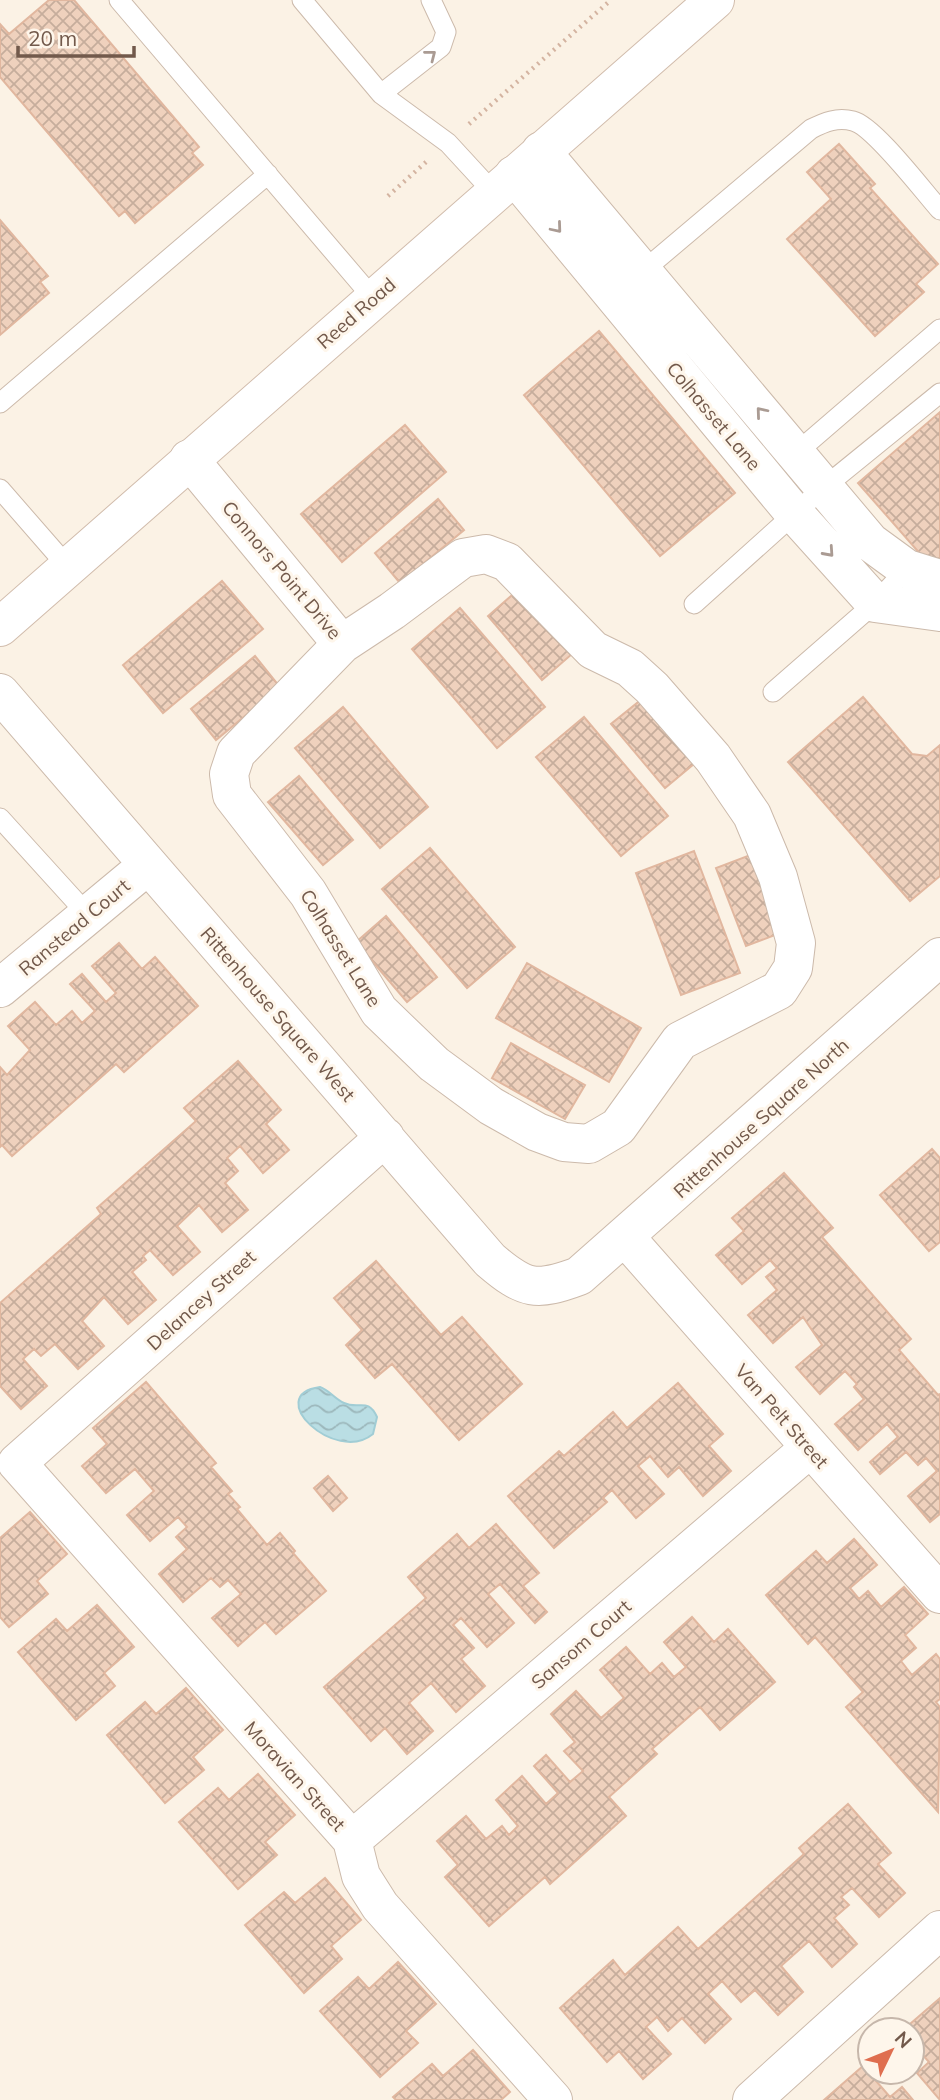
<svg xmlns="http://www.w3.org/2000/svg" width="940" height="2100" font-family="Mulish,sans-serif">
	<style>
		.water { fill: url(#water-waves); stroke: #a1cdd5; stroke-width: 2 }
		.building { fill: url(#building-cross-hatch); stroke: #e1b79f; stroke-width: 2 }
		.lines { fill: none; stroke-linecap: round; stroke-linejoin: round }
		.lane-casing { stroke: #ccbaab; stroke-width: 21 }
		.street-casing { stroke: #ccbaab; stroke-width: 40 }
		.secondary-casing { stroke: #d1bcac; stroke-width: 40 }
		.path { stroke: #d4b4a1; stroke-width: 4.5; stroke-dasharray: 2 5; stroke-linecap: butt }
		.lane { stroke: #fff; stroke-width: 19 }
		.street { stroke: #fff; stroke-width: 38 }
		.secondary { stroke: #fff; stroke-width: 38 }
		.oneway { stroke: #aa9b93 }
		.labels { text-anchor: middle; stroke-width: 6; stroke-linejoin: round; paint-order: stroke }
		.street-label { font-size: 19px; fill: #72594b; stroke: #fef6eb }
	</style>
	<defs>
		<pattern id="water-waves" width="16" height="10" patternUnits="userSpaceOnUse" patternTransform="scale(1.75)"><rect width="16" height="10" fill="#badee4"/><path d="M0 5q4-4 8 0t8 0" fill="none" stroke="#9cb7bb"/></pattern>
		<pattern id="building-cross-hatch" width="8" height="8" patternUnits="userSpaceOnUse" patternTransform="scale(1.75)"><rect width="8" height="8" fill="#efd1bd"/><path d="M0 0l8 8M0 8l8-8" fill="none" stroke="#c6ad9c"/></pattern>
	</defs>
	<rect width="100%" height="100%" fill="#fbf2e5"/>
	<path class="water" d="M320,1387C329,1390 335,1399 344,1403C359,1410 368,1397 377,1417L373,1434C335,1465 262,1395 320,1387Z"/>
	<path class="building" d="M49,0H74L199,147L192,153L203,165L135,223L125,211L119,216L0,77V24L9,34Z
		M839,144L875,184L870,188L938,264L916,284L924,292L875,336L787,239L831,199L807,172Z
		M0,220L48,276L40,282L49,293L0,335Z
		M599,331L735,493L660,556L524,395Z
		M940,412V557L930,565L858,483Z
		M405,425L446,472L342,562L301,514Z
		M438,499L464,530L400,583L375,553Z
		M222,581L263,629L163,713L123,665Z
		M518,590L572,654L542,680L488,616Z
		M460,608L545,707L497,748L412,649Z
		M255,656L280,687L216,740L191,709Z
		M863,697L912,754L927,756L940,745V876L910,901L788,762Z
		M642,699L695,763L665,788L611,724Z
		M343,707L428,807L380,848L295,748Z
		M584,717L668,816L621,856L536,757Z
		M299,776L353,840L323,865L268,802Z
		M430,848L515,947L467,988L382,889Z
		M694,851L740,973L681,995L636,873Z
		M753,854L783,932L746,946L716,868Z
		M386,916L437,977L407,1002L356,942Z
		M119,943L142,969L155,957L198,1006L124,1072L116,1064L12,1156L2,1145L0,1147V1067L7,1075L30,1050L8,1026L35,1002L56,1025L72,1011L82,1023L95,1011L70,984L82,974L106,1002L116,993L92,966Z
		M527,963L641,1028L609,1082L496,1018Z
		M511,1043L585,1085L565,1119L492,1078Z
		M238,1061L281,1110L266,1124L289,1150L263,1173L240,1146L227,1158L238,1171L225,1183L248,1210L222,1232L199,1205L177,1226L200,1252L173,1275L150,1250L143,1256L146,1260L132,1272L156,1300L128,1324L104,1297L82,1321L104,1346L78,1369L55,1344L41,1356L34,1349L23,1359L47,1386L21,1409L0,1386V1303L101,1214L97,1208L196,1121L184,1108Z
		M932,1149L940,1158V1242L929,1251L880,1195Z
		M784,1173L833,1228L822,1237L911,1339L899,1350L938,1395L940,1394V1514L930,1522L908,1496L937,1471L926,1458L918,1465L906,1452L880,1474L870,1462L898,1437L887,1424L858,1450L835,1424L864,1399L854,1387L857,1384L845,1371L820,1394L796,1367L822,1345L803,1317L773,1343L748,1315L777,1290L766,1277L777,1268L770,1260L742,1284L716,1255L744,1231L732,1218Z
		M376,1261L441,1335L462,1317L522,1384L459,1440L392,1364L375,1378L346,1345L362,1330L334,1298Z
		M146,1382L216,1463L211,1467L232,1491L228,1494L240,1507L237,1509L267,1545L280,1533L295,1551L293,1553L326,1591L276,1634L265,1622L238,1646L212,1618L241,1594L228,1580L220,1587L211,1578L183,1602L159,1574L187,1549L176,1537L187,1527L178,1517L150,1541L127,1515L154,1491L135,1469L106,1493L82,1466L107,1444L93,1428Z
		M678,1383L723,1434L709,1446L731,1471L703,1496L679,1467L668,1477L650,1456L638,1466L664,1494L636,1518L612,1490L603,1498L607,1502L554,1548L508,1496L559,1451L564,1456L613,1412L627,1428Z
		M328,1476L347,1498L333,1511L314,1488Z
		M30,1512L67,1554L37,1581L48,1594L9,1627L0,1617V1538Z
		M496,1524L539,1573L523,1586L547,1612L535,1623L500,1584L488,1594L514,1623L487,1647L461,1618L453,1625L474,1648L461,1659L485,1686L456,1712L431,1683L409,1703L433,1731L407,1754L385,1728L371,1741L324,1687L426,1598L408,1577L457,1534L469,1548Z
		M854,1539L877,1565L850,1588L859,1599L868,1591L881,1607L904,1587L928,1614L905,1635L916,1648L901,1661L912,1675L936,1654L940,1659V1699L936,1702L940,1707L938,1812L846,1707L863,1692L815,1637L808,1644L766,1595L816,1551L827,1563Z
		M97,1605L134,1647L104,1673L115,1686L76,1720L18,1652L56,1619L67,1631Z
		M692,1617L714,1642L728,1629L775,1682L720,1730L700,1707L652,1749L657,1754L609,1797L626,1816L550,1884L545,1877L489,1926L445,1877L458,1865L437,1841L466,1816L486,1839L502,1826L509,1835L518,1826L496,1800L522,1776L546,1804L558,1793L534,1766L546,1755L570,1782L583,1771L564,1751L575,1742L551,1714L576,1691L601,1718L624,1698L600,1670L626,1647L650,1674L662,1663L674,1677L686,1667L664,1642Z
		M186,1688L223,1730L193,1757L204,1770L165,1803L107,1735L145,1702L156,1714Z
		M258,1774L295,1815L265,1842L277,1855L238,1889L179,1822L218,1788L229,1800Z
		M848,1804L891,1853L878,1864L905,1893L879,1917L852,1888L841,1897L849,1905L834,1918L857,1944L832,1967L809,1941L781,1966L803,1992L778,2015L755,1990L741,2002L722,1981L708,1994L731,2019L705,2043L682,2018L668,2031L657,2017L646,2027L671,2054L643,2079L619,2051L607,2062L560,2008L613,1960L625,1975L678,1927L698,1949L804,1854L799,1848Z
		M325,1878L361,1920L331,1946L342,1959L304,1993L245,1925L284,1892L295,1903Z
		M398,1962L436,2004L406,2031L418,2043L380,2077L320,2011L358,1977L369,1989Z
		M940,1998V2100L917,2073L929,2062L912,2043V2030H903Z
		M473,2050L510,2092L501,2100H396L393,2097L432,2064L443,2076Z
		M863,2066L890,2097L902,2087L913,2100H824Z"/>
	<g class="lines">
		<g class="lane-casing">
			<path id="lane" d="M119,0L373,298
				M302,0L381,94L448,143L494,193
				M381,94L441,47L446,32L431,0
				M643,271L811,129C825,122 837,117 853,121C874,126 923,191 940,210
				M0,403L268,174
				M796,453L940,329
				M0,489L68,567
				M694,604L823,488L940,393
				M773,692L875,603L907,569
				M0,818L88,915"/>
		</g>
		<g class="street-casing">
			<path id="street" d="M541,151L870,542L907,569L940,579
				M514,175L794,513L875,603L940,612
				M189,459L342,644
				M486,554L507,562L593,650L630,668L652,688L713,758L752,815L778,877L796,943L793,968L779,990L680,1041L618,1127L589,1144L564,1142L537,1132L491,1106L434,1064L379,1011L308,893L232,795L229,774L236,753L342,644L392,611L463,558Z
				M0,693L490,1260C525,1290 536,1292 579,1276L940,957
				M0,988L148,865
				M385,1137L17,1463L352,1840L361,1876L380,1906L553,2100
				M626,1238L940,1594
				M352,1840L810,1448
				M752,2100L940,1930"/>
		</g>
		<g class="secondary-casing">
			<path id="secondary" d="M0,627L715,0"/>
		</g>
		<path class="path" d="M469,124L611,0
			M388,196L426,162"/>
		<use href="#lane" class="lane"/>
		<use href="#street" class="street"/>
		<use href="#secondary" class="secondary"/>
	</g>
	<defs><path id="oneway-chevron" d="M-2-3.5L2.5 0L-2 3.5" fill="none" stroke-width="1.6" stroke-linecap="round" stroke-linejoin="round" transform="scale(1.75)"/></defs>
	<g class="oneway">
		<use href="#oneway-chevron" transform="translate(431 55) rotate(-38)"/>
		<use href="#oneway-chevron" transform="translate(557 228) rotate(50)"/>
		<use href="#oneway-chevron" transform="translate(761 412) rotate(-130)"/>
		<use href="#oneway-chevron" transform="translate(829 552) rotate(48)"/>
	</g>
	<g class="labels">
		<g class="street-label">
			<text transform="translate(356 313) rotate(-41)" y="7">Reed Road</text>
			<text transform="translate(714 416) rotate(50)" y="7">Colhasset Lane</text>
			<text transform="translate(282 570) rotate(50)" y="7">Connors Point Drive</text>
			<text transform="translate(74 927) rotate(-40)" y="7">Ranstead Court</text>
			<text transform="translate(341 948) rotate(58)" y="7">Colhasset Lane</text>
			<text transform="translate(278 1014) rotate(49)" y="7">Rittenhouse Square West</text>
			<text transform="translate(761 1118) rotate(-42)" y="7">Rittenhouse Square North</text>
			<text transform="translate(201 1300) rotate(-42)" y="7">Delancey Street</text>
			<text transform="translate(782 1416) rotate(49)" y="7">Van Pelt Street</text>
			<text transform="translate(581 1644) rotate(-41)" y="7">Sansom Court</text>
			<text transform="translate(295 1776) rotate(48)" y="7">Moravian Street</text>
		</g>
	</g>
	<g transform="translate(891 2051) rotate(47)"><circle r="33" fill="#fef6eb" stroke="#c6b7ab" stroke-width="2"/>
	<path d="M0-5L12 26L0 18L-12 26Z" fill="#df6e4f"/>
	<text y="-10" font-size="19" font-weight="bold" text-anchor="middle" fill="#72594b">N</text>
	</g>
	<path d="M18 46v10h116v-10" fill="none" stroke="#72594b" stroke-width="3.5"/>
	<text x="28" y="46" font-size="21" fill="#72594b" stroke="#fef6eb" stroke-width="5" paint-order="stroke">20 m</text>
</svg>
